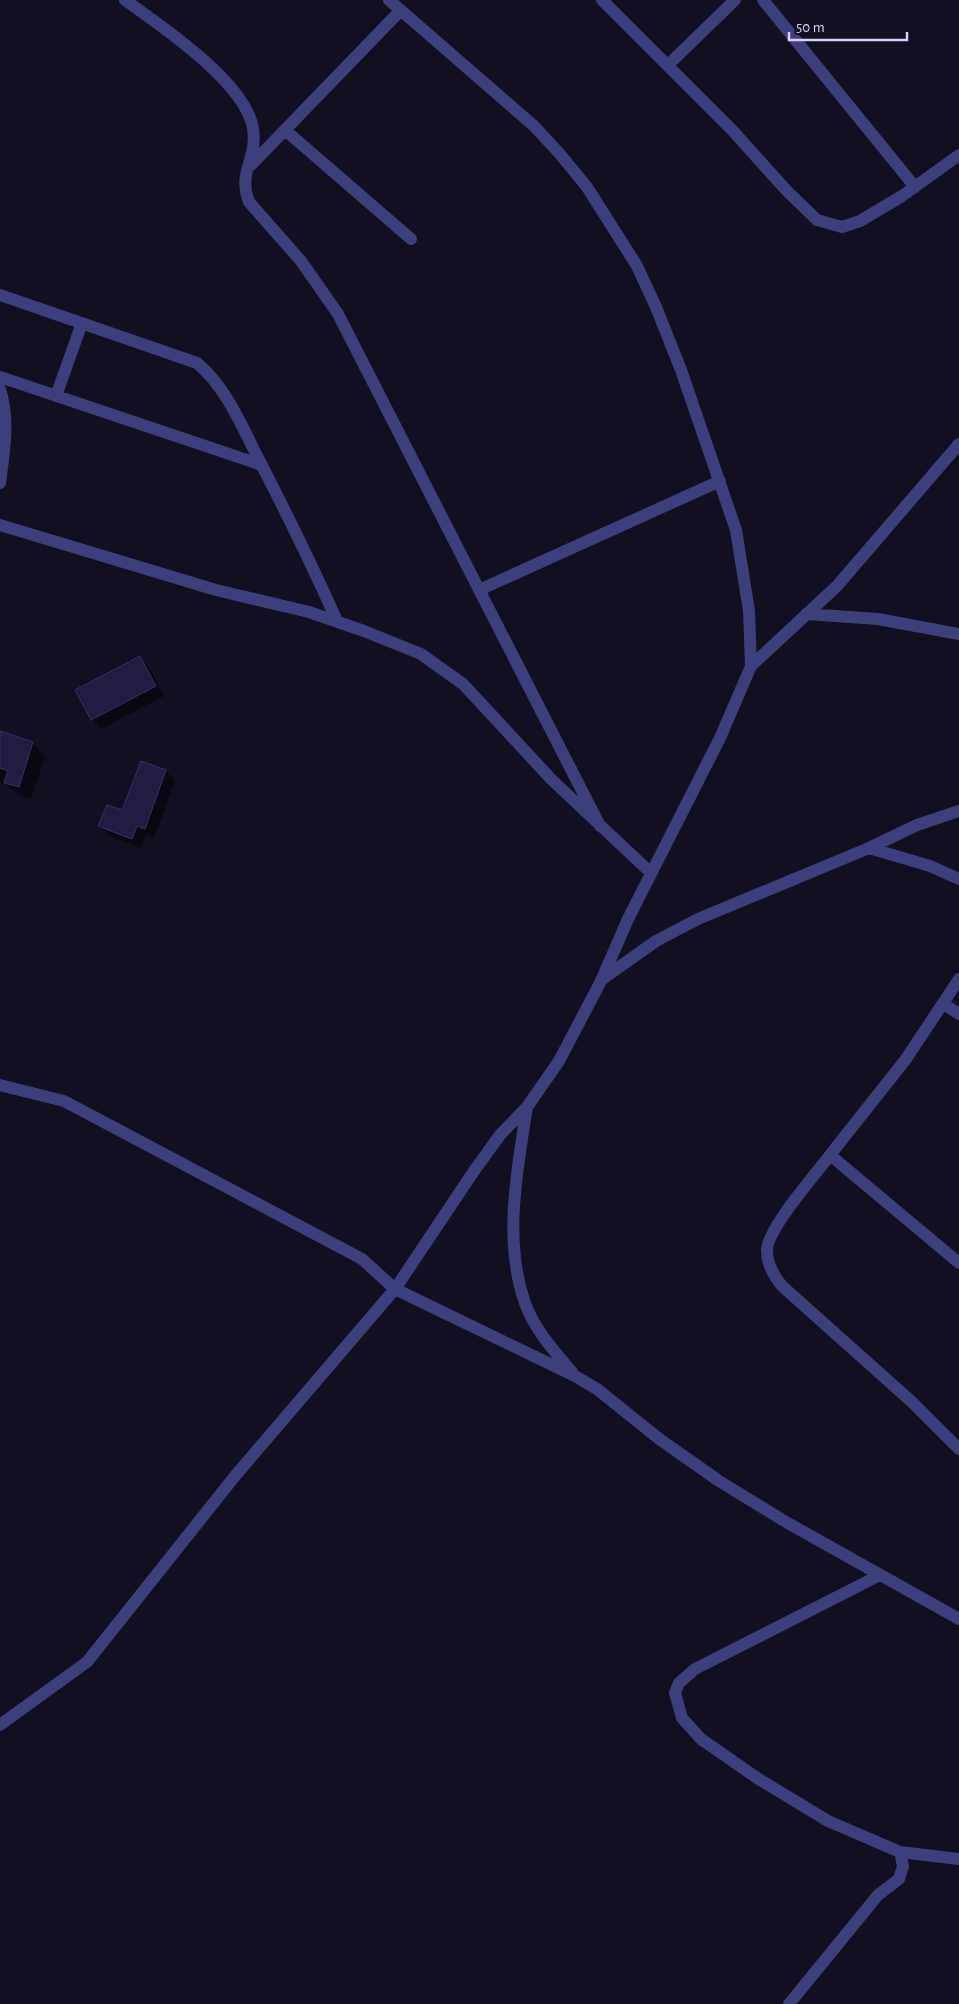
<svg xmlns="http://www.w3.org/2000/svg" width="959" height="2004" font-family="'Alegreya Sans',sans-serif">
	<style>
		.shadow { fill: #0007 }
		.building { fill: #211c40; stroke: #382f6b }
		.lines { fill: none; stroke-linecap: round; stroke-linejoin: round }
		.minor { stroke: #3d3e7c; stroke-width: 12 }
	</style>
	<rect width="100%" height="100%" fill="#110f20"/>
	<path class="shadow" d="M140,657L149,667L164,696L101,729L92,719Z
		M0,732L32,743L45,756L31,799L19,795L9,786L0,783Z
		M141,762L166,771L175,781L154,838L146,835L141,848L109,836L100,826L123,812Z"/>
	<path class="building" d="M140,656L156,686L91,720L75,690Z
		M0,731L33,742L19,787L4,783L8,771L0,768Z
		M141,761L166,770L145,829L137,826L132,839L98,826L107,805L122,810Z"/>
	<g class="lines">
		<path class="minor" d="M125,0C161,26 245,82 253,128C258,160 237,171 249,202L301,261L338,314L600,826
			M602,0L733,131L786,190L817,220L842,227L860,221L902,196L959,155
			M763,0L915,187
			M668,65L735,0
			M285,130L411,239
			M251,165L401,10
			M0,295L197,363C225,386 241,424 257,456C285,510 312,565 337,621
			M0,377L262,465
			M0,389C10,420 4,451 0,483
			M56,396L82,323
			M0,525L216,590L309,612L364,631L421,654L463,684L552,780L651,873
			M479,590L720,481
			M806,614L878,619L959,634
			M751,666L837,586L959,444
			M869,848L917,825L959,811
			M959,979L906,1059L830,1155L959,1263
			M601,980L656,941L698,919L869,848L930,866L959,879
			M944,1004L959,1014
			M0,1085L64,1101L362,1259L395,1289L575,1376L597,1389L658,1438L719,1481L786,1522L959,1619
			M527,1107C517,1171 503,1241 525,1303C534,1329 555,1352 572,1372
			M830,1155C816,1174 766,1230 767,1251C767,1265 774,1276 782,1286L912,1402L959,1449
			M880,1575L695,1669L679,1683L675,1693L682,1718L701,1739L757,1778L828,1821L900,1852L959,1859
			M0,1725L87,1662L235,1476L395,1289L474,1171L500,1135L527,1107L559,1061L601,981L628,919L720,738L751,666L749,611L736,530L681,370L656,307L637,266L587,187L559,153L534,126L389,0
			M789,2004L878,1895L899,1879L903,1866L900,1852"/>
	</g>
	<path d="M789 32v8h118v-8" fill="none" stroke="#d3d1fc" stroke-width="2.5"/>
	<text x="796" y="32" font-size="15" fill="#d3d1fc" stroke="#110f20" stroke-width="4" paint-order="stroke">50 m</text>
</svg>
